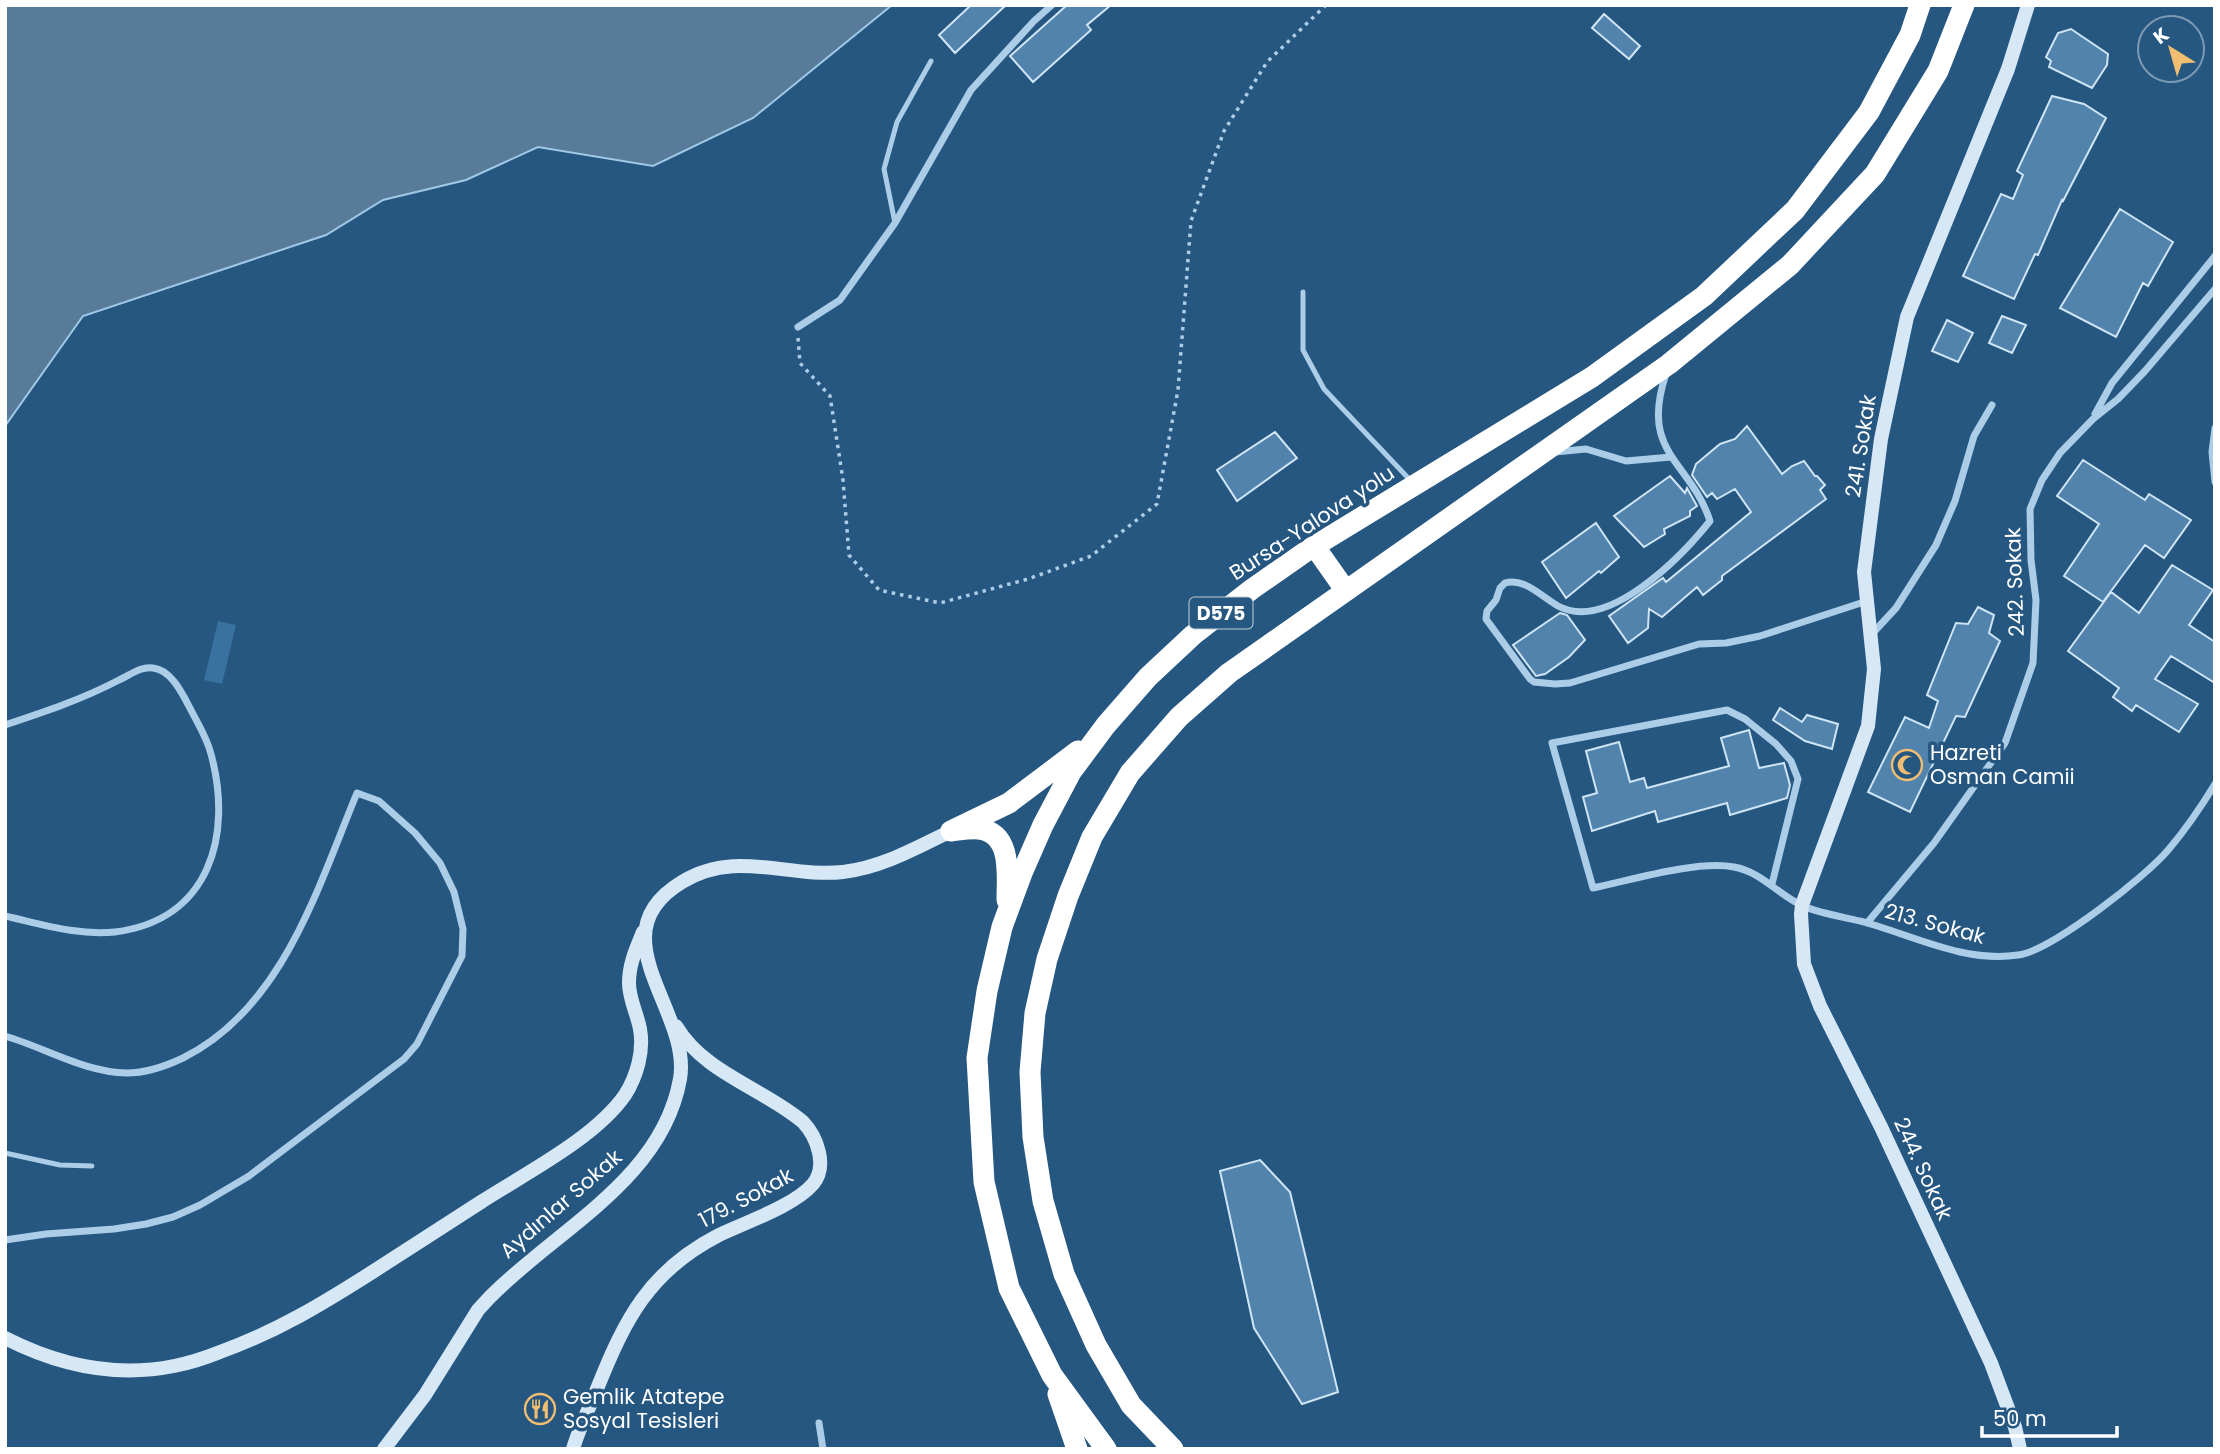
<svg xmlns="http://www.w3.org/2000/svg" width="2220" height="1454" font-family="Poppins,sans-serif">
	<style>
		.green { fill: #39719f }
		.water { fill: #577b98; stroke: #a0c9e7; stroke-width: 2 }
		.building { fill: #5183ac; stroke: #cfe5f5; stroke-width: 2 }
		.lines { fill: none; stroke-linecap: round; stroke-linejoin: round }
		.path { stroke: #accde7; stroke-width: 3.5; stroke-dasharray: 3.5 5; stroke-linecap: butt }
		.lane { stroke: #accde7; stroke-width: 5 }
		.street { stroke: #accde7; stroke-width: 7 }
		.secondary { stroke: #d6e7f6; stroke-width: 14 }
		.highway { stroke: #fff; stroke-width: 21 }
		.labels { text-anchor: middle; stroke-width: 7; stroke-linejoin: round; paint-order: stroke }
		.shield { fill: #255781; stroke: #becdd9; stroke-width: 2 }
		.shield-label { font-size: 19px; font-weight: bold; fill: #fff }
		.street-label { font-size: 21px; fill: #fff; stroke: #255781 }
		.poi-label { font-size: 21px; fill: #fff; stroke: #255781; text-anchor: start }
	</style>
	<rect width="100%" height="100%" fill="#255781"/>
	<path class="green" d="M218,621L236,625L222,684L204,680Z"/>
	<path class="water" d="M5,5H892L753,118L653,166L538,147L466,180L383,200L326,235L83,316L5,426Z"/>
	<path class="building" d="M971,5H1006L955,53L939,35Z
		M1067,5H1111L1087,25L1091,30L1033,82L1010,56Z
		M1604,14L1640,46L1629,59L1592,28Z
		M2071,29L2108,54L2107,65L2092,88L2049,67L2051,61L2046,57L2058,33Z
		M2052,96L2084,104L2106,118L2063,201L2062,200L2038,255L2035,254L2014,299L1963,276L2001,194L2013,199L2023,175L2017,171Z
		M2120,209L2173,242L2148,286L2143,283L2116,337L2060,308Z
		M2002,316L2026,325L2012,353L1989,343Z
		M1947,320L1973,333L1958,362L1932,351Z
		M1747,426L1782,474L1792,466L1804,461L1815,476H1817L1825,485L1820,490L1826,499L1722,576V580L1703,595L1697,587L1662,617L1649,609L1648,628L1628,643L1609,616L1663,578L1666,582L1751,512L1735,489L1717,499L1712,493L1707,497L1692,475L1696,464L1720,444L1735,439Z
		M1275,432L1297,458L1237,501L1217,470Z
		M2083,460L2145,500L2149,494L2191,520L2164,558L2145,545L2103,602L2064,576L2099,524L2057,496Z
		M1670,476L1685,493L1687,488L1697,506L1690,511V516L1664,529L1665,534L1644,547L1614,516Z
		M1596,523L1619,557L1601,573L1599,571L1566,598L1542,562Z
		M2172,565L2213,590L2189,625L2215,642V683L2171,656L2155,679L2198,704L2179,732L2136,705L2132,711L2113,697L2119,688L2068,651L2111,592L2139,613Z
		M1978,607L1994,615L1989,633L2000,641L1965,717L1956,716L1910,812L1868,792L1905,717L1929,728L1938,701L1927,695L1956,623L1968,624Z
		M1560,613L1567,615L1585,640L1569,657L1545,674L1536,676L1513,645Z
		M1780,708L1802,722L1807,715L1838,724L1832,749L1805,741L1773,720Z
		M1749,730L1759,768L1784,763L1790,785L1787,798L1730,815L1727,803L1658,822L1655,811L1592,831L1583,797L1597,793L1586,751L1619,742L1630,782L1644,778L1647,788L1729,766L1721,738Z
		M1260,1160L1290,1192L1338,1392L1302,1404L1254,1328L1220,1171Z"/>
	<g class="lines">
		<path class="path" d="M798,338L800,363L830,396L843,480L849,555L879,590L940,603L1028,579L1091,556L1157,504L1178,390L1191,221L1224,131L1267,62L1326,5"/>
		<path class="lane" d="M895,223L884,169L897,122L931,61
			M1303,292V350L1324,389L1410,480
			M5,1153L60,1165L92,1166"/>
		<path class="street" d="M798,327L840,300L895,223L971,90L1034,21L1052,5
			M1666,374C1639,454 1690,460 1710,521C1682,556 1608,633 1558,606C1542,597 1524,577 1505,583L1500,588L1496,600L1487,611L1486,619L1530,679L1534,682L1555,684L1570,683L1699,644L1726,643L1760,636L1867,601
			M2095,414L2112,383L2215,256
			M2215,428L2212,452L2215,482
			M1555,452L1586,449L1626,461L1671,457
			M1871,635L1896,608L1936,545L1955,501L1974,436L1992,405
			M5,725C44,712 83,699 119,680C130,675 141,666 153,668C172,670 183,695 191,710C198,724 207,738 211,754C233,835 210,920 115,932C78,936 41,924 5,916
			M1772,884L1798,779L1791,761L1776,744L1745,719L1727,710L1552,743L1593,888C1631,880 1698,860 1734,867C1762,872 1778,895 1803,906C1822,914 1844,917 1864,922C1914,936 1965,963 2018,955C2051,951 2147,876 2169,849C2186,829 2201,807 2215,784
			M1867,923L1934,843L2005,743L2033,663L2036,600L2031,560L2030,509L2042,480L2060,453L2093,419L2118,399L2145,371L2215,289
			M5,1036C46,1048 83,1072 127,1073C146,1073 166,1066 183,1058C283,1008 317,889 357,793L379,801L415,833L440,863L454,892L463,929L462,956L417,1044L404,1059L249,1176L200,1205L173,1217L146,1224L114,1229L46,1234L5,1240
			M819,1423L823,1449"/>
		<path class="secondary" d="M5,1338C58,1365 115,1378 174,1366C190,1363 205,1358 220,1352C278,1331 322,1304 374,1271C410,1248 445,1225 481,1202C526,1173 595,1138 625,1095C637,1076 644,1051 640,1029C637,1013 629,999 629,983C629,964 636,949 643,932
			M384,1449L425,1395L478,1310L490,1297C557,1229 662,1180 680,1079C692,1011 594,935 682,882C735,849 788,878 843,872C881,868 916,848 951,831
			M573,1449C579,1428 589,1409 597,1389C625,1319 649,1271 719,1235C746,1222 794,1206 813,1184C828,1166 817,1137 803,1122C763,1088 705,1074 676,1026
			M2020,1449L2015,1427L1991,1363L1881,1127L1820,1006L1804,964L1801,914L1802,905L1868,726L1874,669L1864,572L1881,439L1907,317L2008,69L2028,5"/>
		<path class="highway" d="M1315,547L1346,591
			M1007,900C1007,876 1013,833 979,829C970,828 960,830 951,831L1009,803L1078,751
			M1058,1394L1077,1449
			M1106,1449L1052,1375L1009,1288L984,1182L977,1058L987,991L1002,927L1022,873L1043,825L1071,772L1106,725L1148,677L1193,635L1252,589L1308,550L1592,377L1704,296L1795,210L1869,112L1910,35L1920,5
			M1173,1449L1131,1405L1096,1345L1064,1274L1043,1201L1033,1137L1030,1072L1035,1013L1047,959L1068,896L1092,837L1130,773L1179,717L1229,673L1669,364L1790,265L1875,174L1938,71L1964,5"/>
	</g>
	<defs>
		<g id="mosque-ring" transform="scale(1.575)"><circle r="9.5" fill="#255781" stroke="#f1bd70" stroke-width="1.5"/><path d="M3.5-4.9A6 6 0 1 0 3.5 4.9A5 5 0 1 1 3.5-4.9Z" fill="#f1bd70"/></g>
		<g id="restaurant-ring" transform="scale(1.575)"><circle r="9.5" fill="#255781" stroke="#f1bd70" stroke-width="1.5"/><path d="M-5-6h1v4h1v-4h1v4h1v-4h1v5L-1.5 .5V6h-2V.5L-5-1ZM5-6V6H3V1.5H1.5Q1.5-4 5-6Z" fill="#f1bd70"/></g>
	</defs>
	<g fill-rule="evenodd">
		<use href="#mosque-ring" x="1907" y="765"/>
		<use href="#restaurant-ring" x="540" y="1409"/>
	</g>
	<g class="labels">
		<rect class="shield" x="1189.5" y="597.5" width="63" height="31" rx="5"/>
		<g class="shield-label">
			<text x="1221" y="620">D575</text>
		</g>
		<g class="street-label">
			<text transform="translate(1861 446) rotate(-81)" y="7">241. Sokak</text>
			<text transform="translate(1312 523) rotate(-33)" y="7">Bursa-Yalova yolu</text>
			<text transform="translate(2015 582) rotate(-92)" y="7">242. Sokak</text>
			<text transform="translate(1935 924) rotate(15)" y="7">213. Sokak</text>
			<text transform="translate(1923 1169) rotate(65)" y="7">244. Sokak</text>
			<text transform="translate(746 1198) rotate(-28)" y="7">179. Sokak</text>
			<text transform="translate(561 1204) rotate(-41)" y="7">Aydınlar Sokak</text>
		</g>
		<g class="poi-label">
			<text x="1930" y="760">Hazreti<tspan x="1930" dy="24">Osman Camii</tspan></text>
			<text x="563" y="1404">Gemlik Atatepe<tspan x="563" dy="24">Sosyal Tesisleri</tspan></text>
		</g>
	</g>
	<rect width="2220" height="1454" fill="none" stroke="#ffffff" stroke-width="14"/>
	<g transform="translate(2171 49) rotate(323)"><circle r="33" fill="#255781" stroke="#7c9ab3" stroke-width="2"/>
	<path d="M0-5L12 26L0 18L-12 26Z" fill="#f1bd70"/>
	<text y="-10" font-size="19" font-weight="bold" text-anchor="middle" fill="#ffffff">K</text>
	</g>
	<path d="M1982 1426v10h135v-10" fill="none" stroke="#ffffff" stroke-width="3.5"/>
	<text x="1993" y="1426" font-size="21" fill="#ffffff" stroke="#255781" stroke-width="5" paint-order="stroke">50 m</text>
</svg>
